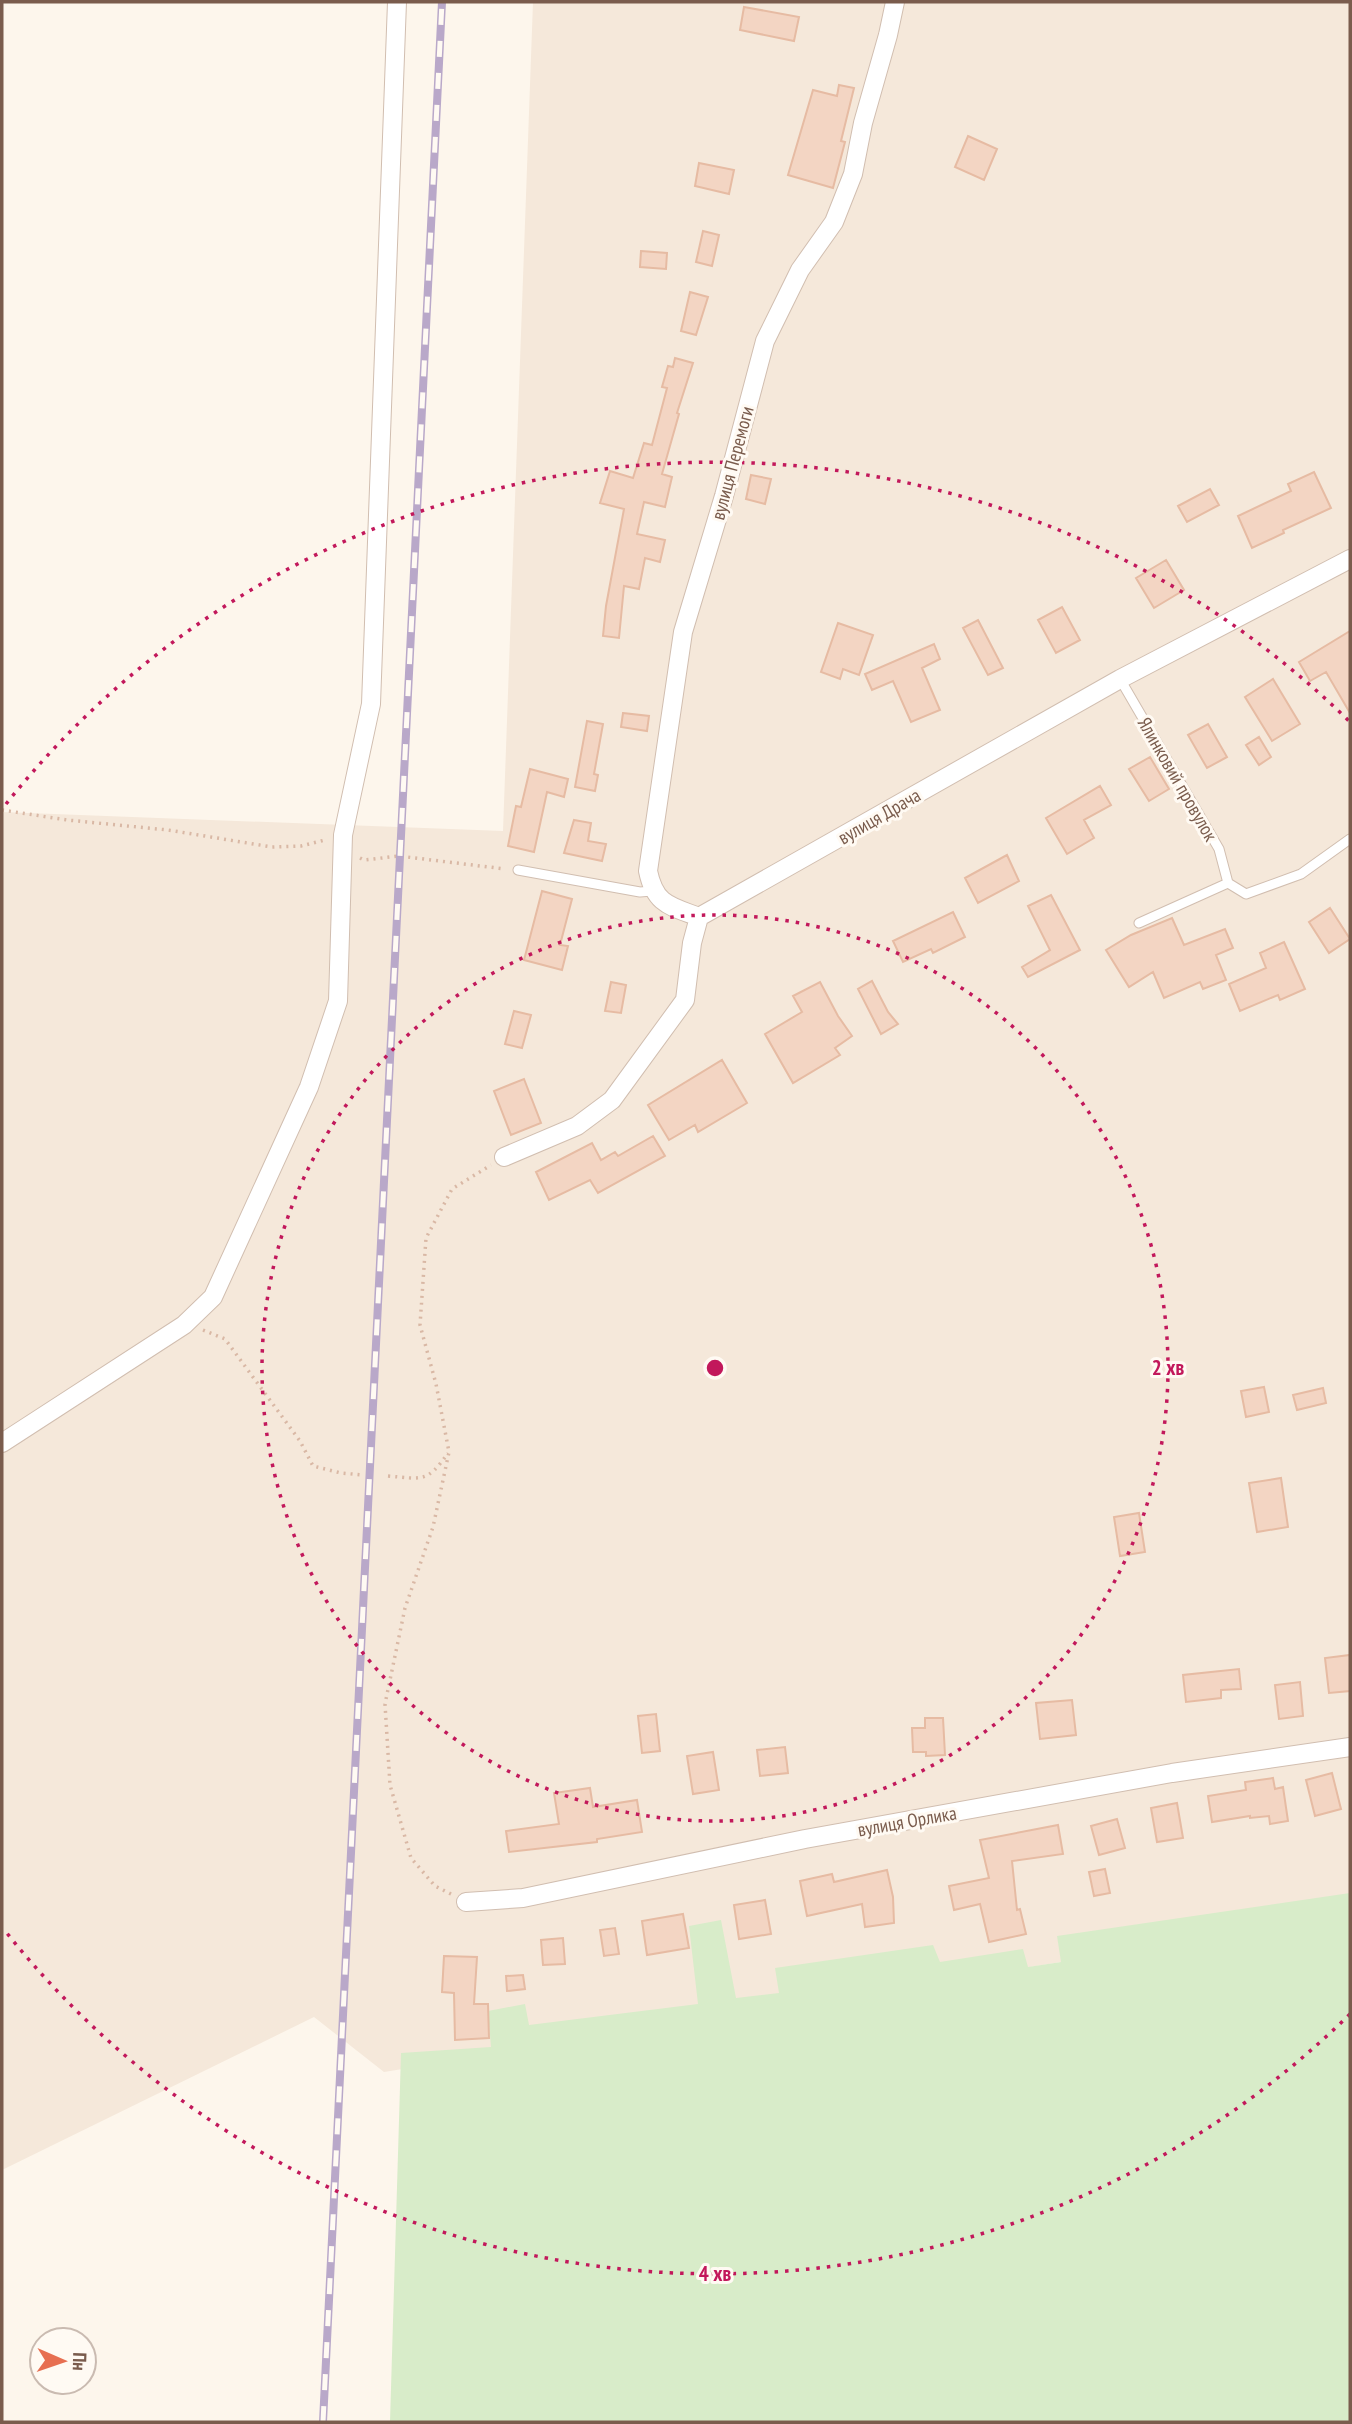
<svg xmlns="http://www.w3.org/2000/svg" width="1352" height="2424" font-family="'PT Sans Narrow',sans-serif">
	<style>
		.residential { fill: #f5e8da }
		.green { fill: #d8ecc9 }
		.building { fill: #f3d5c3; stroke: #e6bba3; stroke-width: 2 }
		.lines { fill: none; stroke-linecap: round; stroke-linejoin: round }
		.lane-casing { stroke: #d1beb0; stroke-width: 11 }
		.street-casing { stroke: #d1beb0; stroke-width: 20 }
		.path { stroke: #d9b8a5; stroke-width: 3.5; stroke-dasharray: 2 5; stroke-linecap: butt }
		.lane { stroke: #fff; stroke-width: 9 }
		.street { stroke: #fff; stroke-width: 18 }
		.rail-casing { stroke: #b9a8c9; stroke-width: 8 }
		.rail { stroke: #fffaf3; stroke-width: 5; stroke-dasharray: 16; stroke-linecap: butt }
		.ring { fill: none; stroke: #c2185b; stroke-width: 3.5; stroke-dasharray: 3.5 7 }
		.labels { text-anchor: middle; stroke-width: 6; stroke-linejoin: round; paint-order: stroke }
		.street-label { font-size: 19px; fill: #7a5c4d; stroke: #fffaf3 }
		.centre { fill: #c2185b; stroke: #fffaf3; stroke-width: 3.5 }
		.ring-label { font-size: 21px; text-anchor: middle; font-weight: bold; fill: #c2185b; stroke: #fffaf3; stroke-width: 6; stroke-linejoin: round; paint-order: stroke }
	</style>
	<rect width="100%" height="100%" fill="#fdf6ec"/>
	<path class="residential" d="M533,2H1350V1915L384,2072L314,2017L2,2170V812L503,831Z"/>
	<path class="green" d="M1350,1893V2422H390L401,2053L491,2047L488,2011L525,2004L529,2025L698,2004L689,1926L721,1920L736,1998L779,1993L775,1968L933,1945L940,1962L1023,1949L1028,1967L1061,1962L1057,1936Z"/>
	<path class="building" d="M744,7L799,17L794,41L740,30Z
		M839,85L854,88L841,141L845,142L833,188L788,175L813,90L837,96Z
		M968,136L997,149L984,180L955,167Z
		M699,163L734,170L729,194L695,186Z
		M703,231L719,235L712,266L696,262Z
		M641,251L667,253L666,269L640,267Z
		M690,292L708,297L696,335L681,331Z
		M675,358L693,363L677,413L679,414L662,474L672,477L665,507L644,502L637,534L665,540L660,562L645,558L639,589L624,586L619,638L603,636L606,606L624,509L600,503L610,471L633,478L644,443L652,445L667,388L662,387L668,366L673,367Z
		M1314,472L1331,508L1283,530L1284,533L1252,548L1238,516L1291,491L1288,484Z
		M751,475L771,479L765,504L746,499Z
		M1210,489L1219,505L1187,522L1178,506Z
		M1166,560L1184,590L1154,608L1136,578Z
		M1062,607L1080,640L1056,653L1038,620Z
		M978,620L1003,668L988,675L963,628Z
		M838,623L873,635L859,675L843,669L840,679L821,672Z
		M1350,631V713L1326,672L1310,681L1299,662Z
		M934,644L940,659L922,668L940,710L911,722L893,681L872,690L865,674Z
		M1273,679L1300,724L1272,741L1245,697Z
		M623,713L649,716L647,731L621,727Z
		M587,721L603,724L594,774L598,775L595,791L575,787Z
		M1208,724L1227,757L1207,768L1188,735Z
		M1259,737L1271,757L1259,765L1246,745Z
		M1150,757L1169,789L1149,801L1129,769Z
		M530,769L568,779L564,797L547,792L534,852L508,846L516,806L521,807Z
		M1100,786L1111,805L1084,820L1094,838L1067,854L1046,818Z
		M574,820L591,823L588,841L606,844L602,861L564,853Z
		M1007,855L1019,881L978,903L965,878Z
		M542,891L572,899L560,945L568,946L562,970L524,960Z
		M1051,895L1080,950L1028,977L1022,967L1050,950L1028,906Z
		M1330,908L1350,939L1329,953L1309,922Z
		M953,912L965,937L933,953L931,949L903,962L893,941Z
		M1172,918L1184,945L1225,929L1233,948L1216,955L1226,980L1203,989L1200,982L1164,998L1153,972L1129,987L1106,950L1131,935Z
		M1284,942L1305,989L1280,1000L1278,995L1240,1011L1229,984L1266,968L1260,953Z
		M872,981L888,1012L898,1024L881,1034L858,989Z
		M611,982L626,985L621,1013L605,1011Z
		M820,982L838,1016L852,1036L835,1048L840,1055L793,1083L765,1034L802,1012L793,996Z
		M514,1011L531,1015L522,1048L505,1044Z
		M722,1060L747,1103L698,1132L695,1125L669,1140L648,1105Z
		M524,1079L541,1123L511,1135L494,1091Z
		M653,1136L665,1156L598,1193L590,1180L549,1200L536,1172L592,1143L601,1160L615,1152L618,1156Z
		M1264,1387L1269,1412L1246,1417L1241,1391Z
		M1323,1388L1326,1403L1297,1410L1293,1395Z
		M1281,1478L1288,1527L1257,1532L1249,1483Z
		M1139,1513L1145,1552L1120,1556L1114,1517Z
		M1350,1655V1691L1329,1693L1325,1658Z
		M1239,1669L1241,1689L1221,1690V1698L1186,1702L1183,1675Z
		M1300,1682L1303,1716L1279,1719L1275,1685Z
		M1072,1700L1076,1735L1040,1739L1036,1703Z
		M656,1714L660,1751L642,1753L638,1716Z
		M925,1718H943L945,1755L926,1756V1752H913L912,1728H925Z
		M785,1747L788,1773L760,1776L757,1750Z
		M713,1752L719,1790L693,1794L687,1756Z
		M1332,1773L1341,1809L1315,1816L1306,1780Z
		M1273,1778L1275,1789L1283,1787L1288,1821L1270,1824L1269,1816L1250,1818V1816L1212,1822L1208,1796L1246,1790L1245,1782Z
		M590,1788L593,1807L637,1800L642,1832L597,1839V1842L509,1852L506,1831L559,1824L554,1793Z
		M1177,1803L1183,1838L1157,1842L1151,1808Z
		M1117,1819L1125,1848L1099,1855L1091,1826Z
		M1058,1825L1063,1854L1012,1861L1017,1910L1020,1909L1026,1934L989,1942L980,1904L954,1910L949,1886L989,1878L980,1840Z
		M1105,1869L1110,1893L1094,1896L1089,1872Z
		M887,1870L893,1897L894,1923L865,1927L862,1904L807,1916L800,1881L832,1874L834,1882Z
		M765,1900L771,1934L739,1939L734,1905Z
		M683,1914L689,1948L647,1955L642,1921Z
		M615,1928L619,1954L604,1956L600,1930Z
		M563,1938L565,1964L543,1965L541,1940Z
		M444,1956L477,1957L474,2004H488L489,2038L455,2040L454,1993L442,1992Z
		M523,1975L525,1989L507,1991L506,1976Z"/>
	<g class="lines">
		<g class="lane-casing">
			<path id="lane" d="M1120,679L1219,849L1228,883
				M518,870L640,892L652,891
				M1228,883L1246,894L1301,874L1350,839
				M1139,923L1228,883"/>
		</g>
		<g class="street-casing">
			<path id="street" d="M699,917C670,906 655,905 648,871L683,632L724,496L765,341L800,270L834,222L853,174L863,123L888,35L895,2
				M504,1157L577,1126L612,1100L685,1000L692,943L699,917L1120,679L1350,559
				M2,1443L184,1325L213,1297L309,1087L338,1001L343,835L371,704L397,2
				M466,1902L523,1898L805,1839L1172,1773L1350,1747"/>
		</g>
		<path class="path" d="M2,810L67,820L168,830L272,847L301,846L325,840
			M360,858L364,860L399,856L505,869
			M203,1330L225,1339L300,1441L313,1466L341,1473L363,1475
			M388,1476C423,1479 427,1483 448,1453
			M451,1894L435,1886L411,1858L390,1785L385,1704L405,1608L433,1527L449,1452L436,1384L420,1325L426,1238L452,1189L491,1165"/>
		<use href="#lane" class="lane"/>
		<use href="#street" class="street"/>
		<g class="rail-casing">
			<path id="rail" d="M323,2422L442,2"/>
		</g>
		<use href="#rail" class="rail"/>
	</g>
	<g class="ring">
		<circle cx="715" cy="1368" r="453"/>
		<path d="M1350 2014A906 906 0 0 1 6 1932M6 804A906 906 0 0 1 1350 722"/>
	</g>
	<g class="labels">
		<g class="street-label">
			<text transform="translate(732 463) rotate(-75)" y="7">вулиця Перемоги</text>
			<text transform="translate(1178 779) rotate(60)" y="7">Ялинковий провулок</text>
			<text transform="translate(879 816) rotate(-30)" y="7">вулиця Драча</text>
			<text transform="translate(907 1821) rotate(-10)" y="7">вулиця Орлика</text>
		</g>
	</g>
	<circle cx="715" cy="1368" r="10" class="centre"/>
	<g class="ring-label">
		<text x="1168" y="1375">2 хв</text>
		<text x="715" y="2281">4 хв</text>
	</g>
	<rect width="1352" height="2424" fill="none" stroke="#7a5c4d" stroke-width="7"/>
	<g transform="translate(63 2361) rotate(92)"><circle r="33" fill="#fffaf3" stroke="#cabbb1" stroke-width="2"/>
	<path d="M0-5L12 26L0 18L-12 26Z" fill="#e76f51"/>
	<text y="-10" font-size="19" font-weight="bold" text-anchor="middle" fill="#7a5c4d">Пн</text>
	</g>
</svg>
